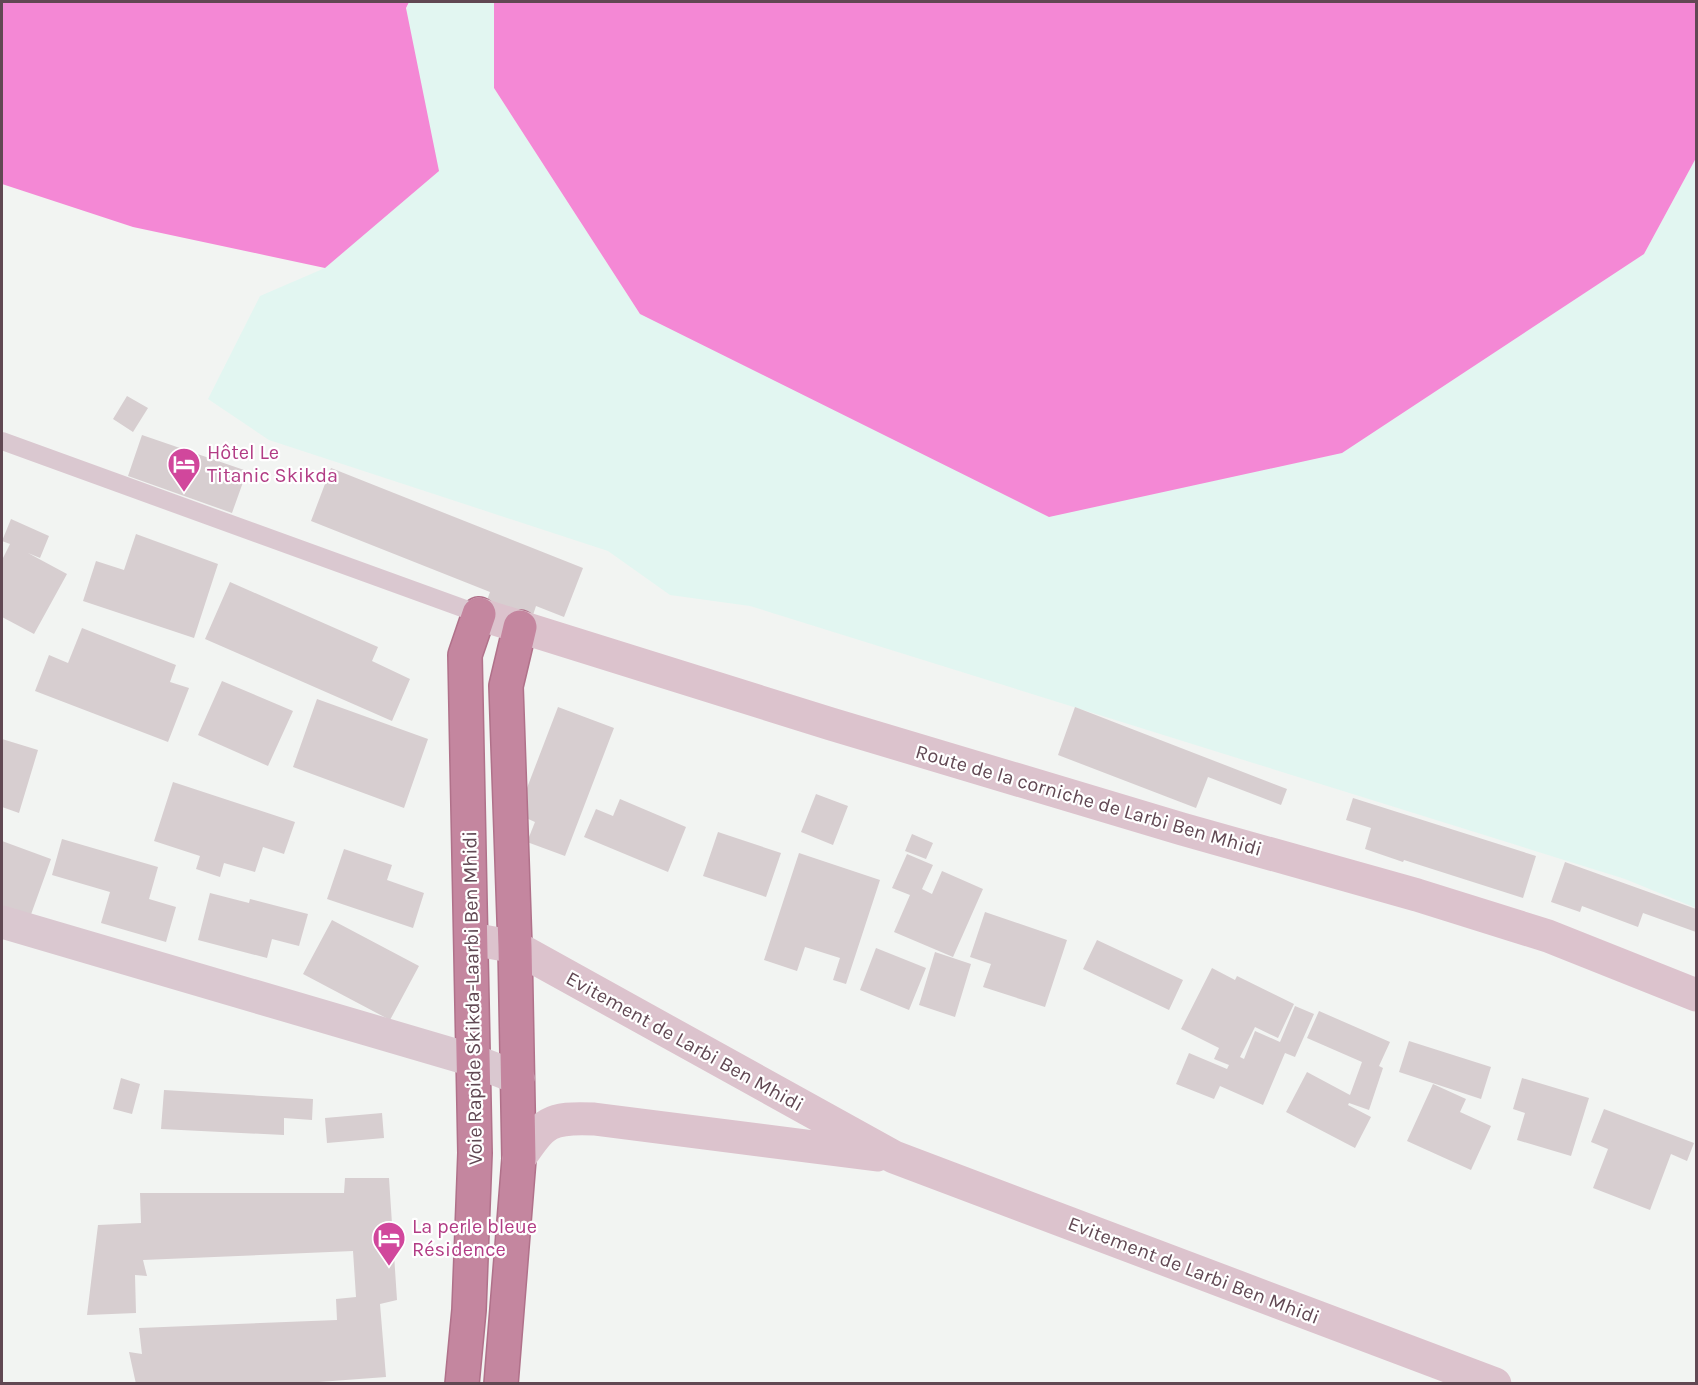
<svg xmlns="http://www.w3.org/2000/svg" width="1698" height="1385" font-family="Karla,sans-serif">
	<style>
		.sand { fill: #e2f6f1 }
		.water { fill: #f488d5 }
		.building { fill: #d7ced0 }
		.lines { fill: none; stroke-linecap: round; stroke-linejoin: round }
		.highway-casing { stroke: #b0718a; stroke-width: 36 }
		.lane { stroke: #dac8d0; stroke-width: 18 }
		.street { stroke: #dac8d0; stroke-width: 33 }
		.secondary { stroke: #dcc3cd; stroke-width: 33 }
		.highway { stroke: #c4869f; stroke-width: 33 }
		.labels { text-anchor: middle; stroke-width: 4.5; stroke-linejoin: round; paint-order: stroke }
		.hotel-label { font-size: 20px; fill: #b23c85; stroke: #fff; text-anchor: start }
		.street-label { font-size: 20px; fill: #614853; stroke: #fff }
	</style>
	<rect width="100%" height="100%" fill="#f2f4f2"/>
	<path class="sand" d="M409,2H494V88L640,314L1644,254L1696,158V908L1625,879L750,606L670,595L608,551L269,440L208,399L260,296L325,268Z"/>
	<path class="water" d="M2,2H409L406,8L439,171L325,268L133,227L2,184Z
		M494,2H1696V158L1644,254L1342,453L1049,517L640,314L494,88Z"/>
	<path class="building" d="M127,396L148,408L133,432L113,419Z
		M142,435L247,471L232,513L128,476Z
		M331,468L583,568L564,617L536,606L531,621L486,603L490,592L311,521Z
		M11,519L49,536L40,558L28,553L67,574L34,634L2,617V560L10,544L2,541Z
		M136,534L218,564L194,638L83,601L96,561L124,570Z
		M230,582L378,647L372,661L410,679L392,721L205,639Z
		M82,628L176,665L170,682L189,688L168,742L35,691L49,655L68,663Z
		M222,681L293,711L268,766L198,735Z
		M317,699L428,739L404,808L293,767Z
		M558,707L614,728L565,856L527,842L535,822L517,814Z
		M1075,707L1287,789L1281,805L1208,777L1196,808L1058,755Z
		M2,739L38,750L19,813L2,807Z
		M173,782L295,822L284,854L263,847L255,872L224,863L220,877L196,869L200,856L154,841Z
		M816,794L848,806L833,845L801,832Z
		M1353,798L1536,856L1523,898L1404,860L1403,862L1365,849L1371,828L1346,820Z
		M620,799L686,827L668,872L584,837L596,809L613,816Z
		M718,832L781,853L766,897L703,876Z
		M912,834L933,843L926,859L905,851Z
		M62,839L158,867L149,899L176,907L166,942L101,923L110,892L52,875Z
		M2,841L51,859L29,920L2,910Z
		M344,849L392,865L387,880L424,893L413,928L327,899Z
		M799,853L880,880L846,984L833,980L840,958L805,947L797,971L764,960Z
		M907,854L933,865L922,889L932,894L942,871L983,889L953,957L894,932L910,895L892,888Z
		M1565,862L1696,909V932L1643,913L1638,927L1582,906L1580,912L1551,902Z
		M210,893L249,903L250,899L308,914L299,946L272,939L267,958L198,940Z
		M985,912L1067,940L1045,1007L983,987L991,964L970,957Z
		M332,920L419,966L390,1020L303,974Z
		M1097,940L1183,980L1169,1010L1083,969Z
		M876,948L926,968L909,1010L860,990Z
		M935,952L971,964L955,1017L919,1005Z
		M1212,968L1235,980L1237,976L1294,1004L1278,1038L1255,1027L1240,1057L1244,1059L1255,1031L1280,1042L1295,1006L1314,1014L1295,1057L1285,1053L1263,1105L1220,1086L1214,1099L1176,1084L1189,1053L1227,1069L1229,1065L1214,1059L1219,1048L1181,1029Z
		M1319,1011L1390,1042L1379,1066L1383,1068L1369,1110L1349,1103L1348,1105L1371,1117L1355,1148L1286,1112L1307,1072L1350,1095L1362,1062L1307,1038Z
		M1409,1041L1491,1067L1481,1099L1399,1072Z
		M121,1078L140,1084L132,1114L113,1109Z
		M1522,1078L1589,1098L1571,1156L1517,1140L1525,1113L1513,1109Z
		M1433,1084L1466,1099L1460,1112L1491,1126L1471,1170L1407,1141Z
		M164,1090L313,1099L312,1120L284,1118V1135L161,1129Z
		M1604,1109L1694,1143L1687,1161L1671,1154L1650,1210L1593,1188L1608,1149L1591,1142Z
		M382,1113L384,1138L327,1143L325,1118Z
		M345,1178H389L397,1300L380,1304L386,1377L292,1384H136L129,1352L142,1354L139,1328L337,1320L336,1299L356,1297L353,1251L143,1260L147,1276L135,1275L136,1313L87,1315L98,1225L141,1223L140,1193H344Z"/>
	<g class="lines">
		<g class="highway-casing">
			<path id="highway" d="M462,1384L469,1310L475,1153L465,655L479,614
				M501,1384L519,1159L515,947L506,686L520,627"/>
		</g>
		<path class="lane" d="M2,441L479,614"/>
		<path class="street" d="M2,922L472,1060L518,1078"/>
		<path class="secondary" d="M479,614L831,724L1182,829L1417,895L1548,936L1696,995
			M472,939L515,947L894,1157L1495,1384
			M519,1159C544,1122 549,1117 594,1119L877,1155"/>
		<use href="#highway" class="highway"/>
	</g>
	<defs>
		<g id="hotel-pin" transform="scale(1.725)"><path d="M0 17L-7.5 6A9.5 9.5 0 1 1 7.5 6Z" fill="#d1479c" stroke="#fff"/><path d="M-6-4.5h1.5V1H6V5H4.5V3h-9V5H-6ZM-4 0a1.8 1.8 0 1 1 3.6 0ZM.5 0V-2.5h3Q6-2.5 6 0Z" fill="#fff"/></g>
	</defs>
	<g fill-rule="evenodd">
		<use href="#hotel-pin" x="184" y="464"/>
		<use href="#hotel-pin" x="389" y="1238"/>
	</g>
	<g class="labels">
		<g class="hotel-label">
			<text x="207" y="459">Hôtel Le<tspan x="207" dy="23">Titanic Skikda</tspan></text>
			<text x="412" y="1233">La perle bleue<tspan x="412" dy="23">Résidence</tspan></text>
		</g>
		<g class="street-label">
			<text transform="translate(1089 800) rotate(16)" y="7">Route de la corniche de Larbi Ben Mhidi</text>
			<text transform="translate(472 998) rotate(-91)" y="7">Voie Rapide Skikda-Laarbi Ben Mhidi</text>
			<text transform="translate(685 1041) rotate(29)" y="7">Evitement de Larbi Ben Mhidi</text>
			<text transform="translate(1194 1270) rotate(21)" y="7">Evitement de Larbi Ben Mhidi</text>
		</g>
	</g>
	<rect width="1698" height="1385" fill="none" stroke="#614853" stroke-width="6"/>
</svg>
